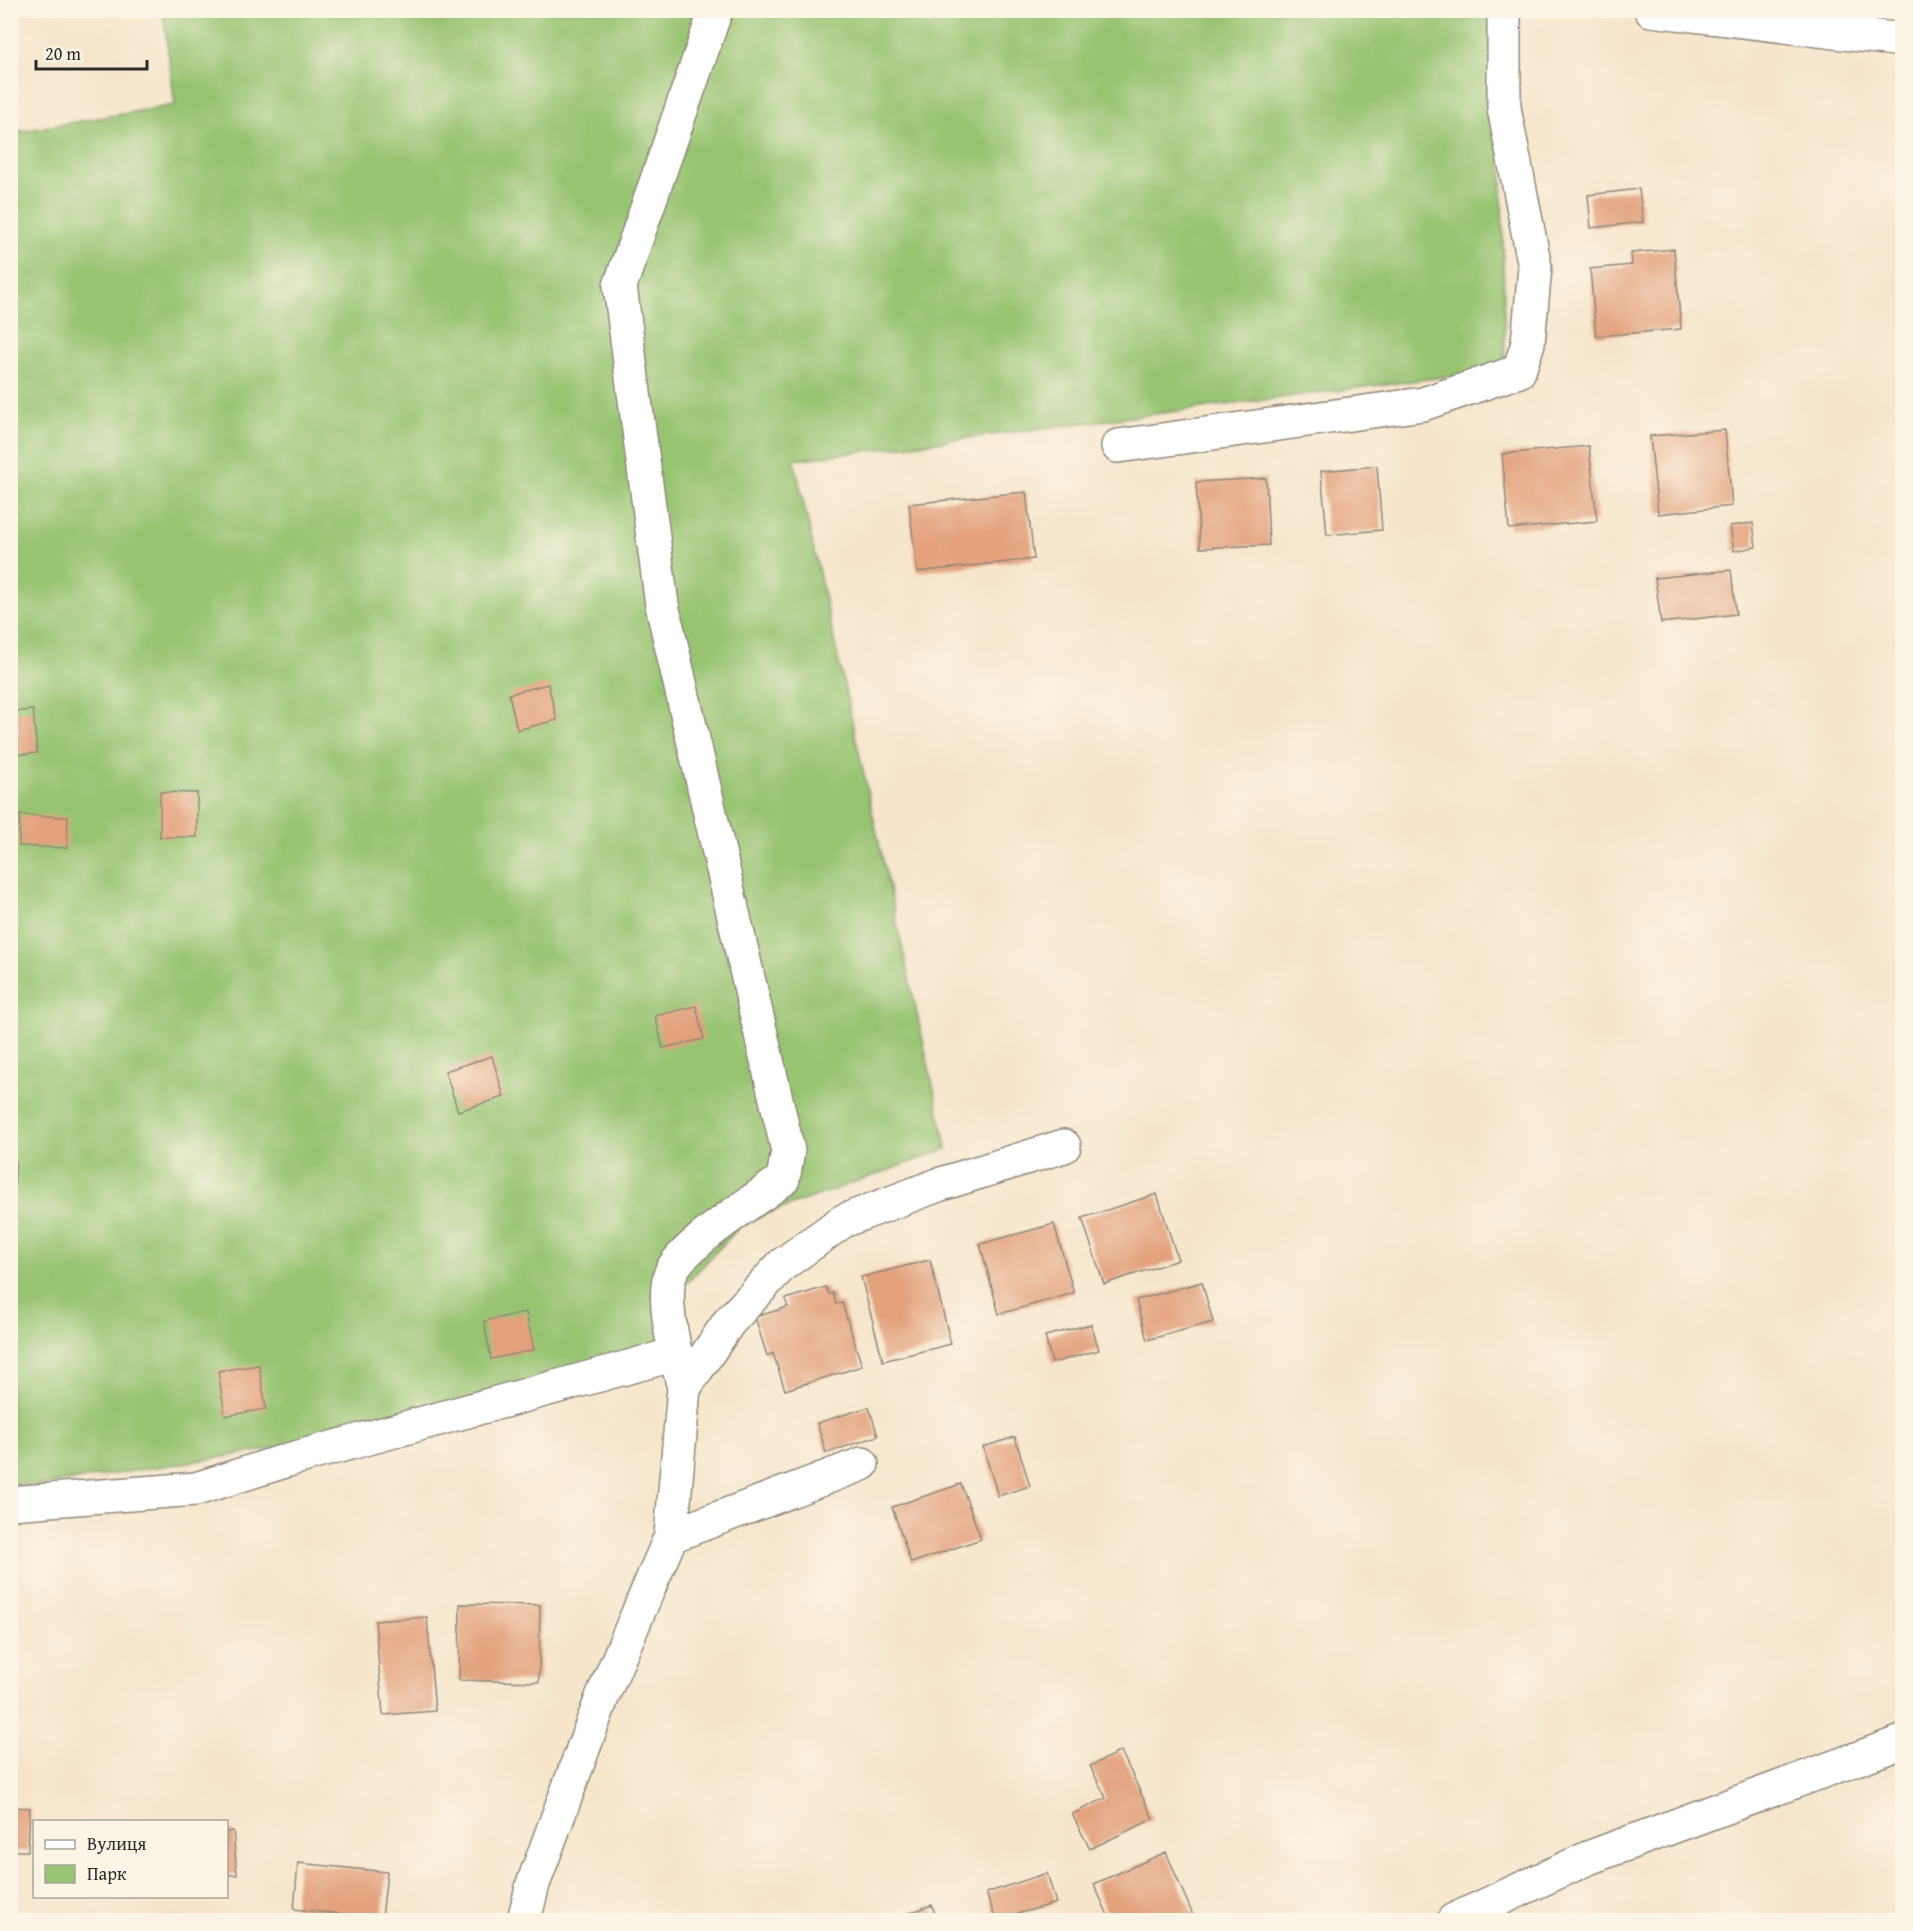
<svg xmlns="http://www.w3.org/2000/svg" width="1913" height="1931" font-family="'Gentium Book Plus',serif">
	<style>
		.green { fill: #98c472; stroke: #62784e; stroke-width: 1.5 }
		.building { fill: #e3a17b }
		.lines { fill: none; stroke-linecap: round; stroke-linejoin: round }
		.minor-casing { stroke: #90887b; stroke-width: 36 }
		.minor { stroke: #fff; stroke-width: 33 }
	</style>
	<rect width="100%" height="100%" fill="#fcf5e5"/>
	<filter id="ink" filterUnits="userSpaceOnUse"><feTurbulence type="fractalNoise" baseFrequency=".0167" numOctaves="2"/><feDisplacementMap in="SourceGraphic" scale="12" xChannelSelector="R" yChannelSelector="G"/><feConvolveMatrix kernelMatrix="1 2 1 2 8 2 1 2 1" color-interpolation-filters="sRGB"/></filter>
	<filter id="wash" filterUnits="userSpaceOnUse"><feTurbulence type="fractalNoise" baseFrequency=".008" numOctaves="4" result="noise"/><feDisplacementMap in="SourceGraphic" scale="24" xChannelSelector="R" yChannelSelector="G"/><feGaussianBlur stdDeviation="1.35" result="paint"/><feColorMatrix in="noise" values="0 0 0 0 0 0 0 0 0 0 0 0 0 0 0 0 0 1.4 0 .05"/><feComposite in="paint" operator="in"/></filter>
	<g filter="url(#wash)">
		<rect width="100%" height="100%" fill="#f6e5cb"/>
		<path class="green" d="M1307,10L1352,15L1373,10L1499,11L1505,369L794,460L947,1149L744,1222L684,1286L687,1361L407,1428L36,1486L11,1484V133L175,105L163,11Z"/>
		<g id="blocks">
			<path class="building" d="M1639,189L1643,222L1591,228L1588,195Z
				M1674,249L1681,329L1596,336L1590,269L1632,265L1631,253Z
				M1725,430L1732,506L1658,514L1650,436Z
				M1589,446L1597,521L1509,529L1502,454Z
				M1377,466L1382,530L1327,535L1321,471Z
				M1266,478L1269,545L1200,548L1196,482Z
				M1026,492L1034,559L917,572L909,504Z
				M1753,523L1756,547L1734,551L1730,526Z
				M1731,570L1736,614L1661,623L1655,578Z
				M548,684L557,720L517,730L509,694Z
				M33,710L37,753L10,755V712Z
				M160,792L197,793V837H160Z
				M20,815L68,817L67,848L19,846Z
				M696,1006L704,1039L663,1048L655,1016Z
				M492,1056L504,1097L458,1111L445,1071Z
				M10,1161H16L14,1189H10Z
				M1157,1194L1178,1260L1104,1284L1082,1218Z
				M1054,1224L1074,1293L999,1314L980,1244Z
				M930,1260L951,1344L883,1361L861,1277Z
				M1202,1282L1213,1322L1147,1340L1136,1300Z
				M826,1287L829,1294L833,1293L836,1304L842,1303L862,1366L785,1390L773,1353L767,1356L755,1317L788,1307L785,1299Z
				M526,1312L534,1350L491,1359L484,1321Z
				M1091,1324L1099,1350L1052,1363L1045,1336Z
				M259,1365L266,1409L225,1416L218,1371Z
				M869,1407L878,1436L826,1453L817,1423Z
				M1015,1437L1030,1486L998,1496L983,1447Z
				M961,1484L981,1539L911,1563L892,1507Z
				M460,1604L540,1605L539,1682L459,1680Z
				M427,1617L435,1711L383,1715L375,1621Z
				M1121,1751L1153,1819L1090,1849L1072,1814L1106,1798L1090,1766Z
				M10,1807L30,1808L28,1851H10Z
				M233,1831L237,1875H226V1832Z
				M1166,1852L1195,1920H1110L1094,1884Z
				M298,1863L387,1872L382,1918L294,1909Z
				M1047,1873L1056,1903L996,1920L986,1893Z
				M932,1905L937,1920H889Z
				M160,1917L207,1919V1920H160Z"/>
		</g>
	</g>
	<g filter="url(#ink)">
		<use href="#blocks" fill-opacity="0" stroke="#90887b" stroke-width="1.5"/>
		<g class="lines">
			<g class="minor-casing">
				<path id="minor" d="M1651,10L1902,40
					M1118,446L1423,404L1519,371L1528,343L1535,267L1504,108V10
					M684,1388C677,1358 659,1298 672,1270C684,1245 758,1198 783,1179L788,1151L662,605L620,286L716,10
					M10,1503L196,1489L288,1460L676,1354
					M671,1536L862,1464
					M524,1920L533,1884L603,1695L671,1536L684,1388L729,1322L782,1265L843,1221L938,1185L1064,1146
					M1454,1920L1588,1858L1902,1742"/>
			</g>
			<use href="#minor" class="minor"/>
		</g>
	</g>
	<rect width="1913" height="1931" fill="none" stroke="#fcf5e5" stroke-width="36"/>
	<rect x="33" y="1820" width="195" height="78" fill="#fcf5e5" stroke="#a8a49b" stroke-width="1.5"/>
	<rect x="45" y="1840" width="30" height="9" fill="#ffffff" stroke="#a8a49b" stroke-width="1.5"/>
	<text x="87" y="1850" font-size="18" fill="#2b2b2b">Вулиця</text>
	<rect x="45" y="1865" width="30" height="18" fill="#98c472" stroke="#a8a49b" stroke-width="1.5"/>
	<text x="87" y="1880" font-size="18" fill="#2b2b2b">Парк</text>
	<path d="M36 60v9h111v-9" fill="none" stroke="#2b2b2b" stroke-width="3"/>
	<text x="45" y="60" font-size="18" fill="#2b2b2b" stroke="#fcf5e5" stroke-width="4.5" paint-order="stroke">20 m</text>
</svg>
